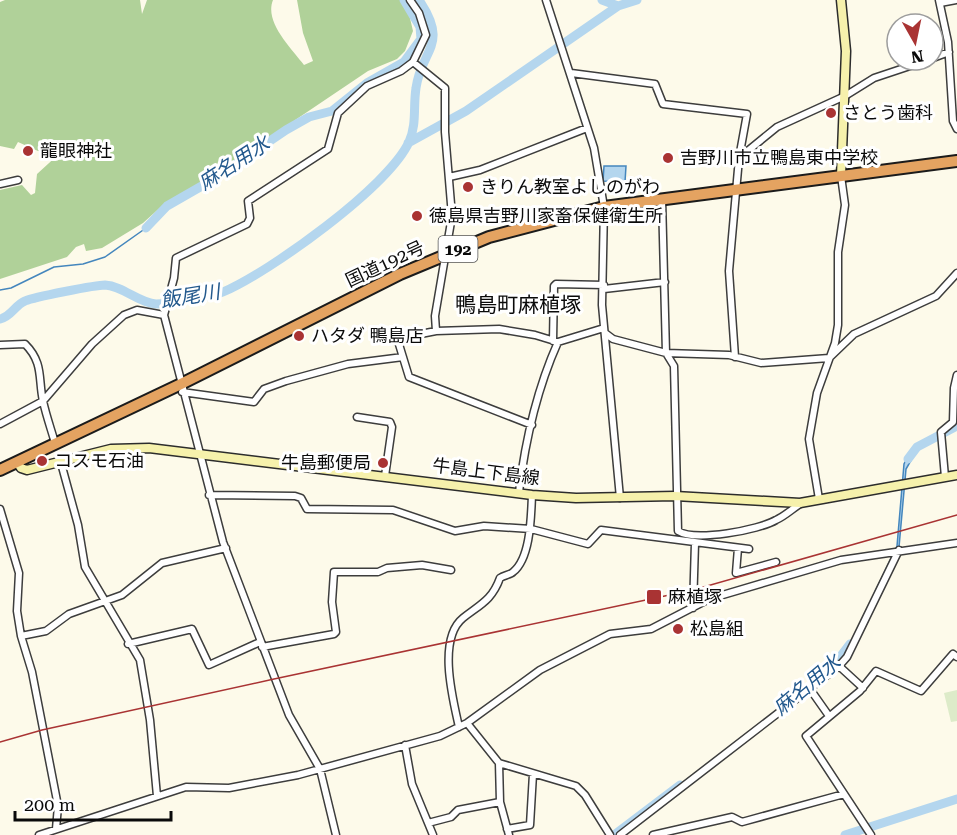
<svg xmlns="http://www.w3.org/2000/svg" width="957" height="835" font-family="'Roboto Serif','Noto Sans JP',serif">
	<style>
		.forest { fill: #b0d199 }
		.pitch { fill: #ddebc9 }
		.water { fill: #b4d6ee; stroke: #4486bd; stroke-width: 1.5 }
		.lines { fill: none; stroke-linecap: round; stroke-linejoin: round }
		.stream { stroke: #4486bd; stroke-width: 1.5 }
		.river { stroke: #b4d6ee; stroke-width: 9 }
		.street-casing { stroke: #3d3d3d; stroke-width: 9 }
		.secondary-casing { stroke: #2c2c2c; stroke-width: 11 }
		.highway-casing { stroke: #1b1b1b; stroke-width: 14 }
		.street { stroke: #fff; stroke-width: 6 }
		.secondary { stroke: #f6f1ac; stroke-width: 8 }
		.highway { stroke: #e4a361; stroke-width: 10 }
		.rail { stroke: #a93333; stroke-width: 1.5 }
		.poi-dot { fill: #a93333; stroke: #fff; stroke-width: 2 }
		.labels { text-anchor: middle; stroke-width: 6; stroke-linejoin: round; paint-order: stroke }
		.shield { fill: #fff; stroke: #545454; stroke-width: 1.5 }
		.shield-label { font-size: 16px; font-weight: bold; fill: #0a0a0a }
		.poi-label { font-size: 18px; fill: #0a0a0a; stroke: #fff; text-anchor: start }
		.street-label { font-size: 18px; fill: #0a0a0a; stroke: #fff }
		.water-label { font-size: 20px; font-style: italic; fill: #23598d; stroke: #fff }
		.quarter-label { font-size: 21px; fill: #0a0a0a; stroke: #fff }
	</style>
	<rect width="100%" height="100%" fill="#fdfaea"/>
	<path class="forest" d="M5,0H140L142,14L147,0H273C264,22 291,48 304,65L313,61L303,33L297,0H400L409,14L413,31L405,51L397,59L368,71L218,172L163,205L143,223L102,248L86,251L84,244L76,247L67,257L0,279V190L22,185L31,195L35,193L37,174L60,153L38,151L18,142L14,149L0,146V2Z"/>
	<path class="pitch" d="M957,690V721L951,722L944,693Z"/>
	<path class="water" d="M604,166H626L625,182L603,181Z
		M911,450H917L906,469L899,547L877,593L875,592L897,546L904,464Z"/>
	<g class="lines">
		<path class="stream" d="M0,290L11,288L54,267L83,264L105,257L146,228"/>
		<path class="river" d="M602,0L618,6
			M408,143L466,111L618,6L637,0
			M146,228L167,206L214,179L286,130L309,117L332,111L367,83L404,62L421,39L420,27L404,0
			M0,319C11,317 15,305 25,301C34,297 96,285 105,285C123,286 139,303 156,304C166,304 214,296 223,292C270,272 388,187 409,142C417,124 413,107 416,88C421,49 450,46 419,0
			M908,459L917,447L957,426
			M831,669L850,644
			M614,835L680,785
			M845,835L957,799"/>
		<g class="street-casing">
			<path id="street" d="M546,0L594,148L604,207L602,305L620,498
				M939,0L948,42L953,121L957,129
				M940,3L956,0
				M933,58L949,52
				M413,62L445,88V132L452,216L435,316L436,331L499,329L535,335L558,342L604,328
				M571,73L655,84L663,104L747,114L739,158
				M449,177L480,170L587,128
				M0,184L18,180
				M662,199L666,353L674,366L678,531C695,542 759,530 776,520C785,516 792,509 800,504
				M604,289L665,282
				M436,331L400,338L398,341L409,377L532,425
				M605,333L613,339L666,353L729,355L761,363L829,358L854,334L936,296L957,273
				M553,341L554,286L556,284L604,285
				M0,345L25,344C44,363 38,379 43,401C46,415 51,429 55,443
				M735,357L729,271L739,158L777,127L845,96L874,78L928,60
				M182,392L254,402L264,389L286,381L348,364L403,357
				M357,417L390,422L392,427L385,476
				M0,424L43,401L92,344L124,315L137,310L164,315
				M61,463L78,525L85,567L140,660L150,720L157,796
				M945,477L941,432L953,422L954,388L957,375
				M519,492C525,442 537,389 558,342
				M209,495L295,496L301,498L307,509L393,510L455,531L484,526L531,529L588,544L601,530L749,549
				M819,499L809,439L817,393L835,343L838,325V252L845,205L841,176
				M0,509L19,573L17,611L21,636L32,672L58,806L56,829
				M738,548L736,573L776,562
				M693,608L695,543
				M21,636L46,631L69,614L122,595L162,563L226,548
				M128,644L192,629L209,665L260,642
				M262,647L334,634L336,632L332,602L334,572H378L387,568L422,565L451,570
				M839,666L863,688
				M810,689L829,716
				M467,723L499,763L576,786L585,795L610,835
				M459,727C453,700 437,639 463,618C481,604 492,600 500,578C504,575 510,575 513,572C531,558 531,515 532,495
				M405,745L412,784L433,835
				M499,763L500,802L509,835
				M428,823L451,817L458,810L500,802
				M507,829L530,825L533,774
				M39,835L186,787L229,788L298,775L440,736L467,723L540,670L610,634L651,629L709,599L841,560L957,543
				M336,835L320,769L289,715L223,542L164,315L174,278L176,258L247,224L250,218L248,201L328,149L338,113L367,86L401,71L413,62L426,35L419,13L410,0
				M620,835L839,666L847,657L899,550
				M653,835L732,817L742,822L844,794
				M871,835L806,736L860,691L876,671L921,691L953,654L957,657"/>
		</g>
		<g class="secondary-casing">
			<path id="secondary" d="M841,0L846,51L841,176
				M17,462L21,468L27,470L111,449L149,448L532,495L576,498L675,496L800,503L957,475"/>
		</g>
		<g class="highway-casing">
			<path id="highway" d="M0,470L181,384L400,274L489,237L604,207L957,161"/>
		</g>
		<use href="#street" class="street"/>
		<use href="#secondary" class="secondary"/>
		<use href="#highway" class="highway"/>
		<path class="rail" d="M0,742L42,730L274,679L693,590L957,515"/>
	</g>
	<g class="poi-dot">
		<circle cx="831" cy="113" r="6"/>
		<circle cx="28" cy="151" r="6"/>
		<circle cx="668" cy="158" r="6"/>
		<circle cx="468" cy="187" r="6"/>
		<circle cx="417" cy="216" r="6"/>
		<circle cx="299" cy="336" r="6"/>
		<circle cx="42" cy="461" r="6"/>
		<circle cx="383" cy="463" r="6"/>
		<rect x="646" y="589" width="16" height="16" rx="3"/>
		<circle cx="678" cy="629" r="6"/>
	</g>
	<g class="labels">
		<rect class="shield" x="438.5" y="236" width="39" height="26" rx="4.5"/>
		<g class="shield-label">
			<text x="458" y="255">192</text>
		</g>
		<g class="poi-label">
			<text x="843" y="119">さとう歯科</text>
			<text x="40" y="157">龍眼神社</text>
			<text x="680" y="164">吉野川市立鴨島東中学校</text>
			<text x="480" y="193">きりん教室よしのがわ</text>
			<text x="429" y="222">徳島県吉野川家畜保健衛生所</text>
			<text x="311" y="342">ハタダ 鴨島店</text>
			<text x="54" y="467">コスモ石油</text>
			<text x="371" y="469" text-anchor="end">牛島郵便局</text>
			<text x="668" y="603">麻植塚</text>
			<text x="690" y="635">松島組</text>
		</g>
		<g class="street-label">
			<text transform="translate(385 264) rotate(-25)" y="6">国道192号</text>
			<text transform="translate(486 472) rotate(7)" y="6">牛島上下島線</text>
		</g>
		<g class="water-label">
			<text transform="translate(234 163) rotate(-33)" y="7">麻名用水</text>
			<text transform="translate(190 296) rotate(-9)" y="7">飯尾川</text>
			<text transform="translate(807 685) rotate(-40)" y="7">麻名用水</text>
		</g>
		<g class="quarter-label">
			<text x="518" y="312">鴨島町麻植塚</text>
		</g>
	</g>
	<g transform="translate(915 42) rotate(171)"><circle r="28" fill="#ffffff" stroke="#9d9d9d" stroke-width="1.5"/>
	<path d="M0-4.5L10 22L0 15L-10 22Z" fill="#a93333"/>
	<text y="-9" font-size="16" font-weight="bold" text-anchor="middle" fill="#0a0a0a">N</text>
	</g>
	<path d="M15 811v9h156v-9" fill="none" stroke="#0a0a0a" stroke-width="3"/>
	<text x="24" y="811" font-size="18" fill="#0a0a0a" stroke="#ffffff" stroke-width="4.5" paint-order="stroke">200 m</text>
</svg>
